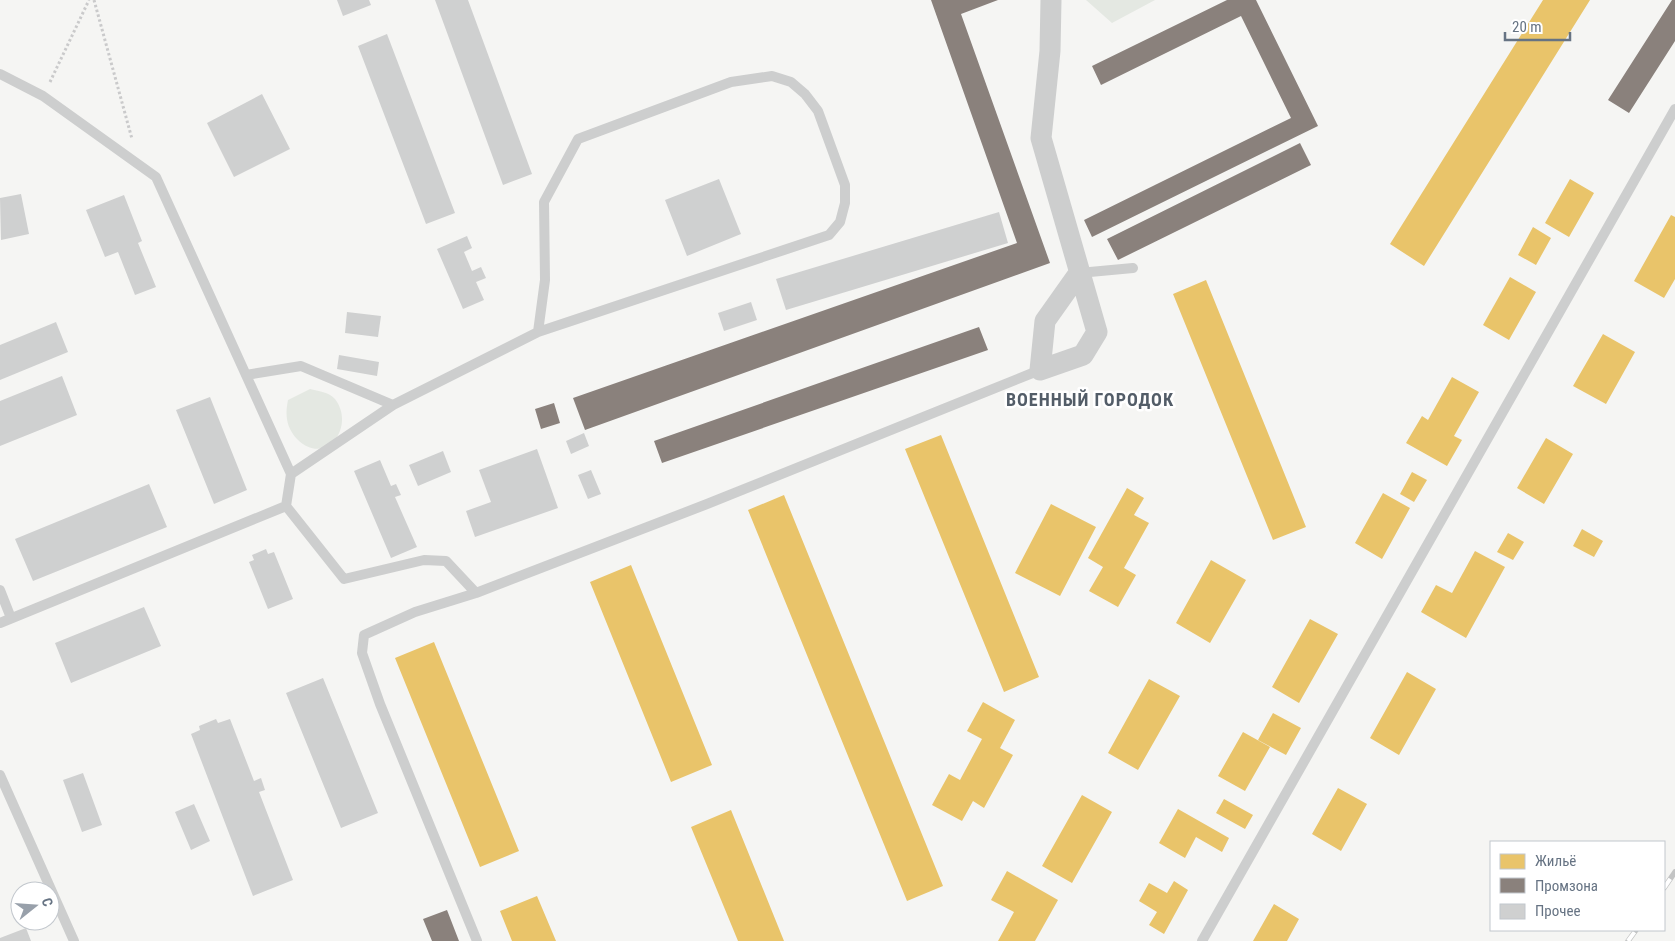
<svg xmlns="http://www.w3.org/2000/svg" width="1675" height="941" font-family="'Roboto Condensed',sans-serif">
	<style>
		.green { fill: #e4e8e2 }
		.homes { fill: #e9c46a }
		.industry { fill: #8a817c }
		.building { fill: #cfd0d0 }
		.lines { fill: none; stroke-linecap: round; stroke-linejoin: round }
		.path { stroke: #cacacb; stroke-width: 3; stroke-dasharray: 2.5 2.5; stroke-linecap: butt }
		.service { stroke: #cdcece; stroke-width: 10 }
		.minor { stroke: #cdcece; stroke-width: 21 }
		.rail-casing { stroke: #c3c4c4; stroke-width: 5.5 }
		.rail { stroke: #fff; stroke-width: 4; stroke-dasharray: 11; stroke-linecap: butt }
		.labels { text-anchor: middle; stroke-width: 5; stroke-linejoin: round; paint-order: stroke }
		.district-label { font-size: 18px; font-weight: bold; letter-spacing: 1px; fill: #535d68; stroke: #fff }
	</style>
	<rect width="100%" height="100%" fill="#f5f5f3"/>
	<path class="green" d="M1086,0H1155L1112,23Z
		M310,389C318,391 329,392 335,399C356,426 326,468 297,439C286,427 285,415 288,400Z"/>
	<path class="homes" d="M1543,0H1590L1424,266L1390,244Z
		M1570,179L1594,193L1569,237L1545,223Z
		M1671,215L1675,217V279L1664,298L1634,281Z
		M1533,227L1551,238L1536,265L1518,255Z
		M1510,277L1536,292L1509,340L1483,325Z
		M1206,280L1306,527L1273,540L1173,294Z
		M1603,334L1635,352L1606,404L1573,386Z
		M1452,377L1479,392L1454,436L1462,440L1447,466L1406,443L1422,416L1428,420Z
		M941,435L1039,677L1004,692L905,449Z
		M1546,438L1573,454L1544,504L1517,488Z
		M1412,472L1427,480L1414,502L1400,494Z
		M1127,488L1144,498L1134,515L1149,523L1124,568L1136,575L1118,607L1089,591L1103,567L1088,558Z
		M1383,493L1410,508L1382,559L1355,543Z
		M784,495L943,886L907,901L748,510Z
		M1051,504L1096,527L1060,596L1015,573Z
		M1582,529L1603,541L1594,557L1573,546Z
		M1508,533L1524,542L1513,560L1497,552Z
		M1475,551L1505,567L1466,638L1421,612L1436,585L1452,593Z
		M1211,560L1246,580L1210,643L1176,623Z
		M631,565L712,765L671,782L590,582Z
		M1310,619L1338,634L1299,703L1272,687Z
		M434,642L519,851L480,867L395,658Z
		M1407,672L1436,689L1399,755L1370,738Z
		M1149,679L1180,696L1138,770L1108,753Z
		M983,702L1015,720L1000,748L1013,755L984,808L973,801L962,821L932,805L949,774L960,780L982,739L967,731Z
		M1273,713L1301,728L1286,755L1258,740Z
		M1243,732L1270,747L1245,791L1218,776Z
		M1338,788L1367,804L1341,851L1312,834Z
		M1082,795L1112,812L1072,883L1042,866Z
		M1224,799L1253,815L1245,829L1216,813Z
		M1178,809L1229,838L1222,852L1196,837L1185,858L1159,843Z
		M731,810L784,941H738L691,827Z
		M1007,871L1058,900L1035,941H998L1014,912L991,900Z
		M1174,881L1188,890L1164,934L1149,925L1157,912L1139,901L1149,883L1167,893Z
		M537,896L556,941H512L500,911Z
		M1274,904L1299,919L1287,941H1253Z"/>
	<path class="industry" d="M931,0H998L961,14L1050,263L585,430L573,398L1017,243Z
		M1227,0H1256L1318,126L1092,237L1084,220L1291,118L1241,16L1101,85L1092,66Z
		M1672,0H1675V41L1629,113L1608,100Z
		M1300,143L1311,165L1118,260L1107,239Z
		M979,327L988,350L662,463L654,441Z
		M554,403L560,423L541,429L535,409Z
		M447,910L459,941H432L423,919Z"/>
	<path class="building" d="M337,0H369L371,5L343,16Z
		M435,0H468L532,174L503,185Z
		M387,34L455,213L426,224L358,46Z
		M262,94L290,149L234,177L207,123Z
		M719,179L741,234L687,256L665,200Z
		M21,194L29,234L1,240L0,198Z
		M124,195L142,241L138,243L156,287L135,295L118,252L105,257L86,210Z
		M999,212L1008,243L786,310L776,279Z
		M467,236L472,248L464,252L472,271L481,267L486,278L476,282L484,300L463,309L437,249Z
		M751,302L757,320L724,331L718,313Z
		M347,312L381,316L378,337L345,333Z
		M56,322L68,352L0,380V345Z
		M339,355L379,362L377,376L337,369Z
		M62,376L77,415L0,446V401Z
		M210,397L247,490L214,504L176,410Z
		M584,433L589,446L571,454L566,441Z
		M537,449L558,508L475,537L466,511L491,502L479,470Z
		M443,451L451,472L418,486L409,465Z
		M380,460L391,486L396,484L401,495L395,497L417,547L391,558L354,471Z
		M591,470L601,494L588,499L578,475Z
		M149,484L167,527L33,581L15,539Z
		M266,549L268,554L274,552L293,599L268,609L249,562L254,560L252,555Z
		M144,607L161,646L71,683L55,643Z
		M323,678L378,813L341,828L286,693Z
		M216,719L218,723L230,719L254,781L261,778L265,790L259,792L293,880L253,896L191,734L200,730L199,726Z
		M83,773L102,825L82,832L63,780Z
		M194,804L210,841L191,850L175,812Z
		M26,928L31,941H0V938Z"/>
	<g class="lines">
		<path class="path" d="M94,0L132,139
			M50,82L89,0"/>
		<path class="service" d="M0,74L43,96L156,177L291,474L286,506
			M1079,273L1133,268
			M246,375L301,366L393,405
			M291,474L393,405L538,332L829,235L840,222L845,203V185L818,111L805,94L791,82L772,76L731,82L578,139L544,202L545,280L538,332
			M0,590L11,618
			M0,623L286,506L344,579L424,560L446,561L476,593
			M0,775L74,941
			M477,941L380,704L362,653L364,635L415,612L476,593L707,504L1040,370
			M1202,941L1675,109"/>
		<path class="minor" d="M1051,0L1050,51L1041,138L1097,332L1083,355L1040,370L1045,321L1079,273"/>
		<g class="rail-casing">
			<path id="rail" d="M1664,888L1675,872
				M1628,941L1636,930"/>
		</g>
		<use href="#rail" class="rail"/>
	</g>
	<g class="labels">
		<g class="district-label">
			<text x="1090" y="406">ВОЕННЫЙ ГОРОДОК</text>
		</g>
	</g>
	<rect x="1490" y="841" width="175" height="90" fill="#ffffff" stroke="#c2c7cd"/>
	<rect x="1500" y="854" width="25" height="15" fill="#e9c46a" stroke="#c2c7cd"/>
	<text x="1535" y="866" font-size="15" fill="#667383">Жильё</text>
	<rect x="1500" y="878" width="25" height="15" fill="#8a817c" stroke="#c2c7cd"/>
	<text x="1535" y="891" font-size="15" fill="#667383">Промзона</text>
	<rect x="1500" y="904" width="25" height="15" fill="#cfd0d0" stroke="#c2c7cd"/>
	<text x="1535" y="916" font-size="15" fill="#667383">Прочее</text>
	<g transform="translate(35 906) rotate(73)"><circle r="24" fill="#ffffff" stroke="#c2c7cd"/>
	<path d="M0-4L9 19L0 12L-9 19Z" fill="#98a0aa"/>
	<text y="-8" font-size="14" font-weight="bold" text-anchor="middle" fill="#667383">С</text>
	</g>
	<path d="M1505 32v8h65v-8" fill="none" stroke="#667383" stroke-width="2.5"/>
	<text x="1512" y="32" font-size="15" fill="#667383" stroke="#ffffff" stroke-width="4" paint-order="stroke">20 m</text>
</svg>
